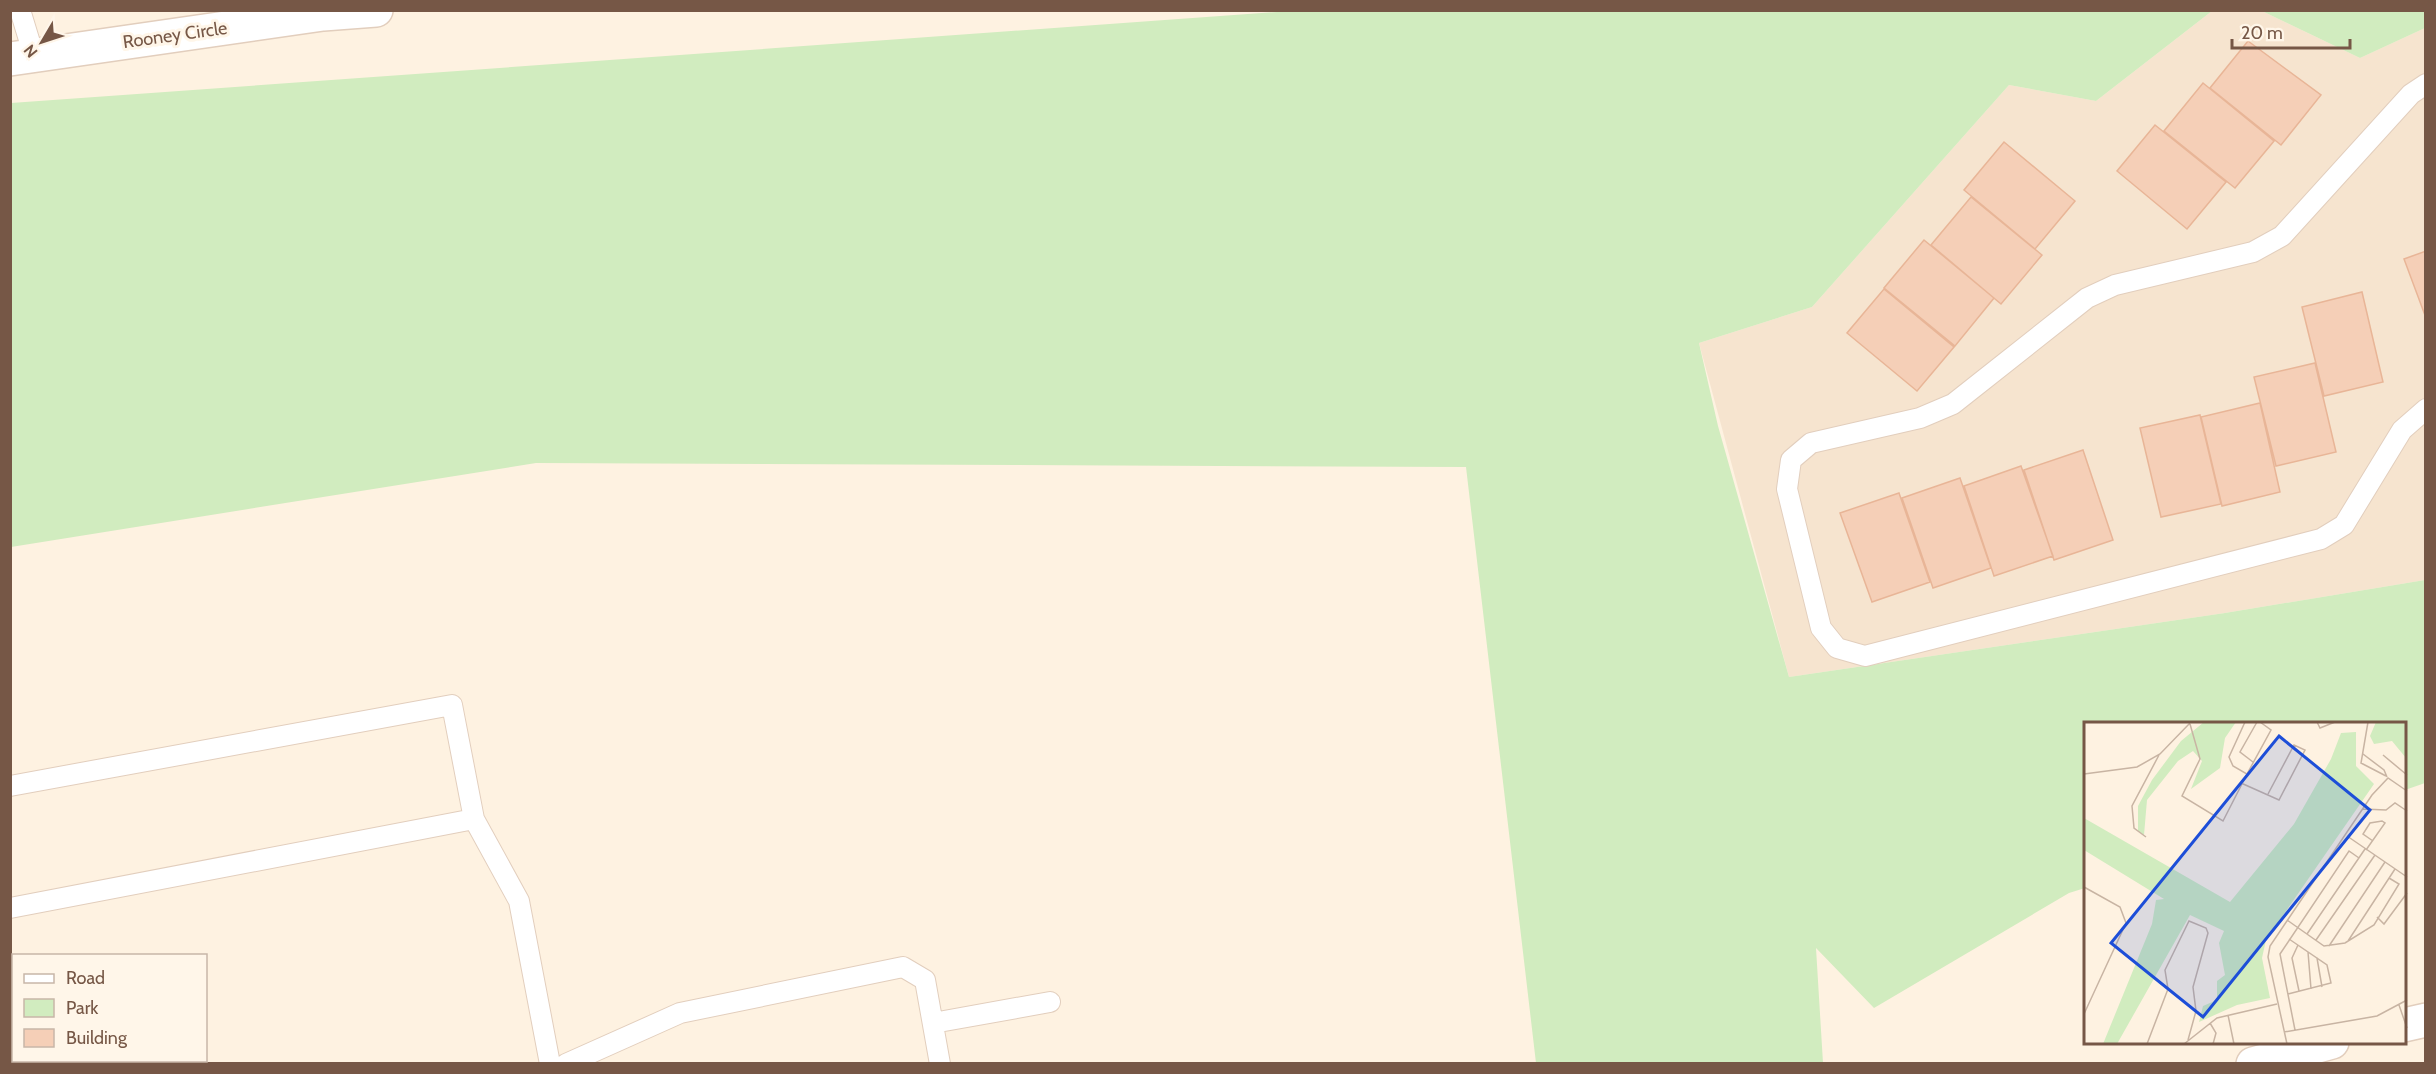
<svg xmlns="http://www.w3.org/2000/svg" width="2436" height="1074" font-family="Cabin,sans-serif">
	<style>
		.residential { fill: #f6e4cf }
		.green { fill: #d1ecbf }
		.building { fill: #f5cfb7; stroke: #e8b597; stroke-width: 1.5 }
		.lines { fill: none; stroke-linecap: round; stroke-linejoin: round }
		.lane-casing { stroke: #e2cebd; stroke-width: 22 }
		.street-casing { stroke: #e2cebd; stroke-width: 36 }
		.lane { stroke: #fff; stroke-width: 20 }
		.street { stroke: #fff; stroke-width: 33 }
		.labels { text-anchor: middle; stroke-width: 6; stroke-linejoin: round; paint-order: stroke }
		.street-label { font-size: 18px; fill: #765746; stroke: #fff6e9 }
		.inset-road { fill: none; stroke: #c8b4a3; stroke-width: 1.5 }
		.view { fill: #1d4ed8; fill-opacity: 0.15; stroke: #1d4ed8; stroke-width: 3 }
		.inset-edge { fill: none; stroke: #765746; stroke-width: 3 }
	</style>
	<rect width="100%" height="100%" fill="#fef2e1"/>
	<path class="residential" d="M2212,11H2262L2360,58L2425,28V580L2225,613L1789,677L1699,343L1812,307L2009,85L2096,101Z"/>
	<path class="green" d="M1291,11H2212L2096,101L2009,85L1812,307L1699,343L1718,426L1789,677L2225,613L2425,580V783L2405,790L2404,723H2085V888L2069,893L1874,1008L1816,948L1823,1063H1536L1466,467L536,463L11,547V103Z
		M2262,11H2425V28L2360,58Z"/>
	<path class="building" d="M2248,41L2321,95L2281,145L2210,88Z
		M2203,83L2274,141L2235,188L2164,131Z
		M2155,125L2226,182L2187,229L2117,171Z
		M2004,142L2075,201L2035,249L1964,190Z
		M1971,197L2042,255L2001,304L1931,245Z
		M1924,240L1994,298L1955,346L1884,288Z
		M2426,251V318L2404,259Z
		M1884,289L1954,347L1917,391L1847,333Z
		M2362,292L2383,382L2324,396L2302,307Z
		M2315,363L2336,452L2276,466L2254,377Z
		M2260,403L2280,492L2222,506L2201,417Z
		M2200,415L2221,504L2161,517L2140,428Z
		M2083,450L2113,540L2054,560L2024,470Z
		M2021,466L2053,556L1994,576L1964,486Z
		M1960,478L1991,568L1933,588L1902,498Z
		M1899,493L1930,582L1872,602L1840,513Z"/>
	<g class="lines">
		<g class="lane-casing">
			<path id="lane" d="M20,10L34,56
				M2426,84L2411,94L2282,236L2253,252L2115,285L2087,298L1953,404L1920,418L1811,443L1791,460L1787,489L1821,628L1837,648L1865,656L2321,539L2344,525L2402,430L2426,409
				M10,786L452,705L474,819L519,901L550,1064
				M10,908L474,819
				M933,1023L1050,1002
				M566,1064L680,1013L903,967L925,980L940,1064"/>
		</g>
		<g class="street-casing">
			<path id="street" d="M10,59L323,14L376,10
				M2404,1025L2426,1020
				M2253,1064L2332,1042"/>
		</g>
		<use href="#lane" class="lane"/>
		<use href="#street" class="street"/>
	</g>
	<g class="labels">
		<g class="street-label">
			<text transform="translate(175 35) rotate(-8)" y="6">Rooney Circle</text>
		</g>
	</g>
	<g transform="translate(2084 722)">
		<rect width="322" height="322" fill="#fef2e1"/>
		<path d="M120,0H152L141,16L136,46L107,67L118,39L109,29L94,39L63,78L60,113L54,109V84L68,58L97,19ZM292,0H322V36L308,19L290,22L286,14ZM272,10V44L290,62L182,218L178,236L186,276L153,283L115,300L119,284L133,278V259L141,253L135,221L140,209L106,193L33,322H19L68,202L72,178L80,177L0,128V96L146,180L210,102L247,37L257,11Z" fill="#d1ecbf"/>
		<path class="inset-road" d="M233,0L236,6L251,0M284,0L277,41L302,54M106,2L116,37L98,74L139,99L163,52L149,44L145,35L161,0M279,32L300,48L303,55M299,33L323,53M169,40L156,30L173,0M0,52L53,45L76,32L106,1M163,52L187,8L176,0M157,61L195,78L221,28L210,23L184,72M279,87L302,88L311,81L323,89M263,114L323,155M62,115L50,106L48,84L75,33M282,128L301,101L298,99L286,101L279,112L289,119M0,165L36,185L42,201L0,292M293,195L300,202L323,171M203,198L240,224L261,221L290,203L315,162L305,156M223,212L281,127M232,218L291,133M264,219L311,147M214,223L208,236L215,269M245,224L301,140M224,230L227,267M233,236L238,265M204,272L247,261L243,243L205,217M315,283L323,306M144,293L150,322M126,301L132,311L129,322M211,308L196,232L265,129L275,136M200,310L293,294L323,278M63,322L84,267L81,248L105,199L122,206L124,211L109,265L112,289L104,318M100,322L133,296L193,282M203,322L184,235L186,224L288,73L304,56L323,69"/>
		<path class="view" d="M195,14L286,88L119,295L27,221Z"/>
		<rect width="322" height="322" class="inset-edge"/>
	</g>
	<rect width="2436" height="1074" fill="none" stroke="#765746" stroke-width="24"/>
	<rect x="12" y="954" width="195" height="108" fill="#fff6e9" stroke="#c8b6a8" stroke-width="1.5"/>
	<rect x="24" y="974" width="30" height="9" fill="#ffffff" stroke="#c8b6a8" stroke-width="1.5"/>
	<text x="66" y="984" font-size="18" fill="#765746">Road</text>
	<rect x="24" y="999" width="30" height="18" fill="#d1ecbf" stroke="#c8b6a8" stroke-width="1.5"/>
	<text x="66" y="1014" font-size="18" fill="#765746">Park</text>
	<rect x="24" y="1029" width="30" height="18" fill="#f5cfb7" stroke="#c8b6a8" stroke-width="1.5"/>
	<text x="66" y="1044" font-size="18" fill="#765746">Building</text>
	<g transform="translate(42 42) rotate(231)" stroke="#fff6e9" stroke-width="4.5" paint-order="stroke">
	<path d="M0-4.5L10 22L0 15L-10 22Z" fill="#765746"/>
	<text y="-9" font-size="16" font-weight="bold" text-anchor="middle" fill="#765746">N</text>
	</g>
	<path d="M2232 39v9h118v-9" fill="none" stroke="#765746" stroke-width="3"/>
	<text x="2241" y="39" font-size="18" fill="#765746" stroke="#fff6e9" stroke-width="4.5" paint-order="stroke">20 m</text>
</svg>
